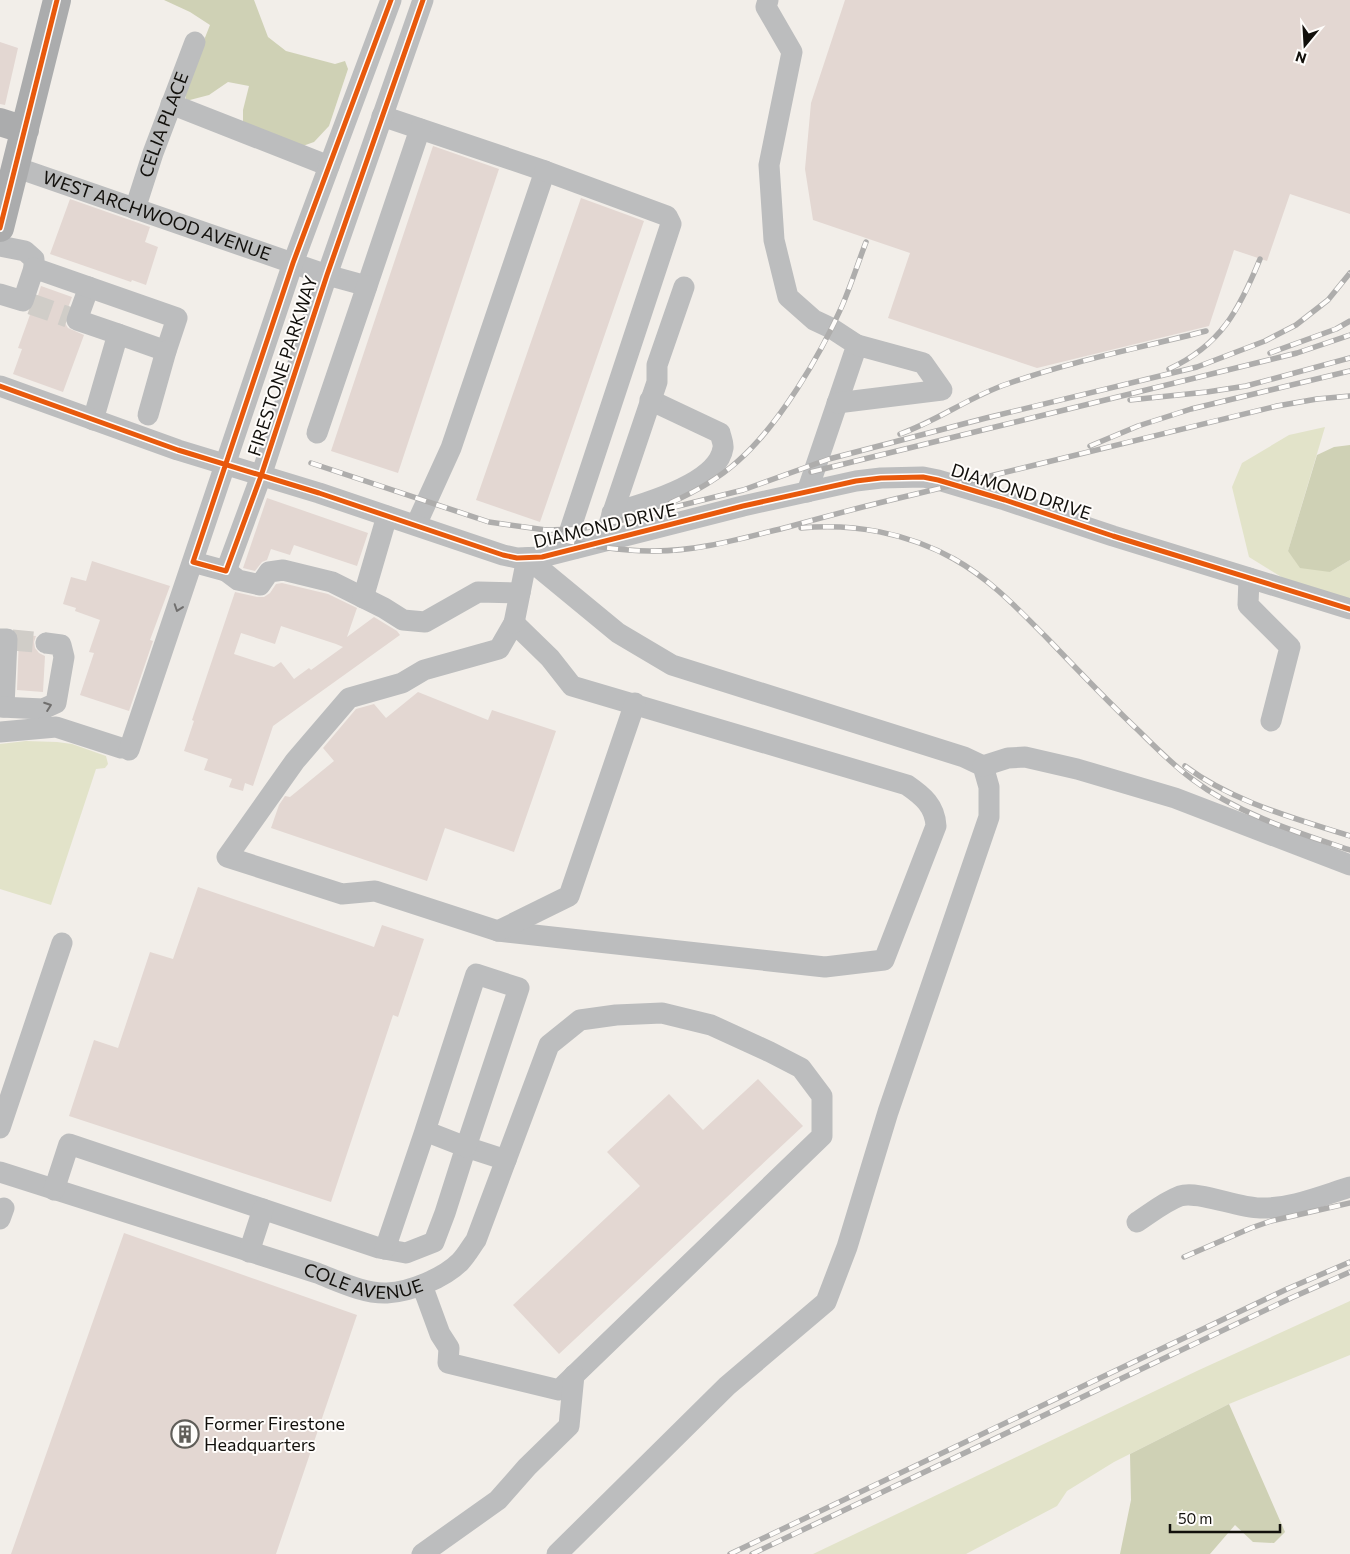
<svg xmlns="http://www.w3.org/2000/svg" width="1350" height="1554" font-family="Commissioner,sans-serif">
	<style>
		.green { fill: #e2e3c9 }
		.forest { fill: #cfd1b5 }
		.building { fill: #e3d7d2; fill-rule: evenodd }
		.lines { fill: none; stroke-linecap: round; stroke-linejoin: round }
		.minor-tunnel { stroke: #d0cdc8; stroke-width: 21; stroke-dasharray: 21 11; stroke-linecap: butt }
		.minor { stroke: #bcbdbe; stroke-width: 21 }
		.major { stroke: #abacad; stroke-width: 28 }
		.rail-casing { stroke: #aeadac; stroke-width: 5.5 }
		.rail { stroke: #fffdfb; stroke-width: 4; stroke-dasharray: 11; stroke-linecap: butt }
		.cycleway-casing { stroke: #fffdfb; stroke-width: 8 }
		.cycleway { stroke: #e8590c; stroke-width: 5 }
		.oneway { stroke: #706f6e }
		.labels { text-anchor: middle; stroke-width: 4; stroke-linejoin: round; paint-order: stroke }
		.street-label { font-size: 18px; fill: #12100c; stroke: #fffdfb }
		.poi-label { font-size: 18px; fill: #12100c; stroke: #fffdfb; text-anchor: start }
	</style>
	<rect width="100%" height="100%" fill="#f2eee9"/>
	<path class="green" d="M1325,427L1288,551L1330,572L1350,560V601L1288,581L1249,557L1232,487L1242,463L1289,435Z
		M26,741L57,742L72,744L106,756L108,764L105,768L96,769L51,905L0,889V744Z
		M1350,1301V1355L1229,1404L1114,1462L1067,1491L1057,1506L966,1554H813L1199,1370Z"/>
	<path class="forest" d="M164,0H254L268,37L286,51L335,64L345,61L348,69L329,126L314,142L297,148L243,128V110L249,86L228,82L209,95L186,101L185,88L210,25L190,12Z
		M1350,445V560L1330,572L1300,568L1288,551L1317,455L1334,447Z
		M1229,1404L1285,1532L1274,1543L1253,1542L1235,1525L1210,1554H1120L1131,1500L1130,1454Z"/>
	<path class="building" d="M845,0H1350V214L1290,194L1267,261L1234,250L1209,326L1037,368L888,318L910,253L813,220L805,169L811,103Z
		M0,42L18,48L5,105L0,104Z
		M433,146L499,169L398,473L331,451Z
		M581,198L644,221L540,522L476,500Z
		M70,199L150,227L145,242L158,247L146,285L132,280L131,282L50,254Z
		M41,286L72,297L65,316V323L68,328L84,335L63,392L13,374L22,349L18,348L31,312L29,311L35,305Z
		M267,498L368,533L357,566L294,545L290,555L271,549L267,560L262,562L255,571L243,568Z
		M92,561L170,586L150,640L153,641L129,711L80,695L94,653L89,652L100,620L75,611L76,608L63,604L71,577L86,581Z
		M282,583L328,594L357,608L347,637L374,617L397,631L400,635L273,726L253,786L245,783L243,791L229,787L232,779L204,770L208,759L184,751L194,721L192,720L235,592L257,597H264L270,593L276,584ZM281,626L336,644L343,647L311,670L309,668L294,679L281,662L274,667L234,654L241,633L275,644Z
		M21,635L36,636L34,642L35,648L39,653L45,656L43,692L17,690L19,636Z
		M418,692L488,720L492,710L556,731L514,852L445,828L427,881L271,828L279,805L285,796L290,797L334,761L323,748L356,709L374,704L386,718Z
		M198,887L374,947L382,925L424,939L398,1017L393,1015L331,1202L69,1116L94,1040L118,1048L150,952L173,959Z
		M758,1079L803,1126L559,1354L513,1305L640,1186L607,1152L669,1094L703,1130Z
		M124,1233L357,1315L276,1554H11Z"/>
	<g class="lines">
		<path class="minor-tunnel" d="M31,304L68,317
			M12,640L46,643"/>
		<g class="minor">
			<path d="M768,0L766,7L792,52L769,165L774,240L788,297L814,320L831,328L857,345L807,492"/>
			<path d="M171,104L329,166"/>
			<path d="M382,116L545,171L451,448L416,525"/>
			<path id="s1" d="M15,167L327,275L367,286L420,129"/>
			<path d="M545,171L667,216L671,224L570,530L576,548"/>
			<path id="s2" d="M135,209L153,153L195,42"/>
			<path d="M0,246L25,251L34,259V268"/>
			<path d="M89,287L77,320L118,334"/>
			<path d="M0,294L23,301L34,268L177,318L166,351L118,334L93,420"/>
			<path d="M0,386L178,450L319,493L503,555L517,558L542,557L743,506L856,481L881,478L923,477L938,480L1005,500L1113,536L1350,609"/>
			<path d="M837,403L942,390L923,363L857,345"/>
			<path d="M148,415L166,351"/>
			<path d="M317,433L367,286"/>
			<path d="M612,513C641,505 718,483 723,448C724,444 721,438 720,433L650,400"/>
			<path d="M612,539L609,524L657,382V365L684,287"/>
			<path d="M193,562L226,571L261,476L327,275L423,0"/>
			<path d="M226,571L238,580L260,585L269,572L283,570L332,582L384,608L403,620L425,622L478,592L520,593"/>
			<path d="M1249,578L1248,605L1290,647L1271,721"/>
			<path d="M363,598L387,516"/>
			<path d="M514,623L550,658L572,686L907,785C923,796 935,806 936,826L884,960L825,967L498,931L375,891L342,894L227,857L295,761L349,698L402,683L424,670L499,649Z"/>
			<path d="M514,623L527,558L618,633L672,665L964,757L983,766L989,787V817L888,1112L847,1247L826,1302L727,1386L557,1554"/>
			<path d="M0,639H7L4,707"/>
			<path d="M0,707L43,709L56,703L64,657L61,645L46,643"/>
			<path d="M0,732L56,727L121,748"/>
			<path d="M129,750L293,263L391,0"/>
			<path d="M983,766L1008,758L1025,757L1077,769L1175,798L1350,865"/>
			<path d="M498,931L569,896L635,703"/>
			<path d="M0,1128L62,943"/>
			<path id="s3" d="M0,1172L317,1273C338,1281 364,1294 387,1293C410,1292 444,1278 460,1262C466,1256 471,1247 476,1240L549,1045L580,1020L616,1015L662,1013L711,1025L770,1052L801,1068L822,1096V1136L559,1390L448,1363L449,1348L440,1334L422,1285"/>
			<path d="M54,1190L69,1144L379,1248L406,1253L434,1242L445,1213L466,1147L506,1160"/>
			<path d="M0,1219L4,1208"/>
			<path d="M1137,1222C1151,1213 1164,1202 1180,1196C1198,1190 1237,1208 1260,1208C1290,1209 1321,1196 1350,1187"/>
			<path d="M385,1249L425,1131L466,1147L519,988L476,974L425,1131"/>
			<path d="M249,1252L263,1209"/>
			<path d="M422,1554L498,1500L527,1467L569,1426L574,1375"/>
		</g>
		<path class="major" d="M0,122L25,130
			M0,228L57,0"/>
		<g class="rail-casing">
			<path id="rail" d="M1270,353L1336,329L1350,321
				M1169,369C1221,345 1239,310 1260,259
				M1130,400L1207,392L1246,386L1350,358
				M900,434C937,421 969,397 1007,384C1071,361 1140,348 1206,331
				M1090,446L1138,426L1191,409L1350,371
				M311,463L489,522L546,530L579,529L602,525L743,490L829,459L986,418L1197,367L1265,341L1296,325L1328,300L1350,273
				M811,472L1297,353L1350,335
				M670,503C695,492 718,479 738,461C779,425 820,356 842,306C851,285 858,263 866,242
				M801,528C853,523 908,533 954,559C990,579 1018,609 1046,637C1077,669 1107,701 1139,731C1156,748 1173,765 1192,779C1238,814 1296,832 1350,850
				M542,536C574,543 618,551 650,551C697,552 743,538 788,527C831,515 873,504 916,494C1036,465 1156,435 1277,406L1317,399L1350,396
				M1185,766C1233,802 1294,818 1350,836
				M1184,1257L1251,1228L1271,1221L1350,1203
				M730,1554L1287,1289L1350,1262
				M752,1554L1291,1298L1350,1272"/>
		</g>
		<use href="#rail" class="rail"/>
		<g class="cycleway-casing">
			<path id="cycleway" d="M391,0L293,263L193,562L226,571L261,476L327,275L423,0
				M0,228L57,0
				M0,386L178,450L319,493L503,555L517,558L542,557L743,506L856,481L881,478L923,477L938,480L1005,500L1113,536L1350,609"/>
		</g>
		<use href="#cycleway" class="cycleway"/>
	</g>
	<defs><path id="oneway-chevron" d="M-2-3.5L2.5 0L-2 3.5" fill="none" stroke-width="1.6" stroke-linecap="round" stroke-linejoin="round" transform="scale(1.25)"/></defs>
	<g class="oneway">
		<use href="#oneway-chevron" transform="translate(178 608) rotate(109)"/>
		<use href="#oneway-chevron" transform="translate(48 706) rotate(-20)"/>
	</g>
	<defs>
		<g id="building-ring" transform="scale(1.4375)"><circle r="9.5" fill="#fffdfb" stroke="#605e59" stroke-width="1.5"/><path d="M-4-6H4V6H1V3H-1V6H-4ZM-2.5-4.3h1.7v1.8h-1.7ZM.8-4.3h1.7v1.8H.8ZM-2.5-1h1.7V.8h-1.7ZM.8-1h1.7V.8H.8Z" fill="#605e59"/></g>
	</defs>
	<g fill-rule="evenodd">
		<use href="#building-ring" x="185" y="1434"/>
	</g>
	<g class="labels">
		<g class="street-label">
			<text dy="6" stroke="none"><textPath href="#s2" startOffset="89">CELIA PLACE</textPath></text>
			<text dy="6" stroke="none"><textPath href="#s1" startOffset="150">WEST ARCHWOOD AVENUE</textPath></text>
			<text transform="translate(283 366) rotate(-72)" y="6">FIRESTONE PARKWAY</text>
			<text transform="translate(1021 492) rotate(18)" y="6">DIAMOND DRIVE</text>
			<text transform="translate(605 526) rotate(-13)" y="6">DIAMOND DRIVE</text>
			<text dy="6" stroke="none"><textPath href="#s3" startOffset="381">COLE AVENUE</textPath></text>
		</g>
		<g class="poi-label">
			<text x="204" y="1430">Former Firestone<tspan x="204" dy="21">Headquarters</tspan></text>
		</g>
	</g>
	<g transform="translate(1305 45) rotate(198)" stroke="#fffdfb" stroke-width="4" paint-order="stroke">
	<path d="M0-4L9 19L0 12L-9 19Z" fill="#12100c"/>
	<text y="-8" font-size="14" font-weight="bold" text-anchor="middle" fill="#12100c">N</text>
	</g>
	<path d="M1170 1524v8h110v-8" fill="none" stroke="#12100c" stroke-width="2.5"/>
	<text x="1178" y="1524" font-size="15" fill="#12100c" stroke="#fffdfb" stroke-width="4" paint-order="stroke">50 m</text>
</svg>
